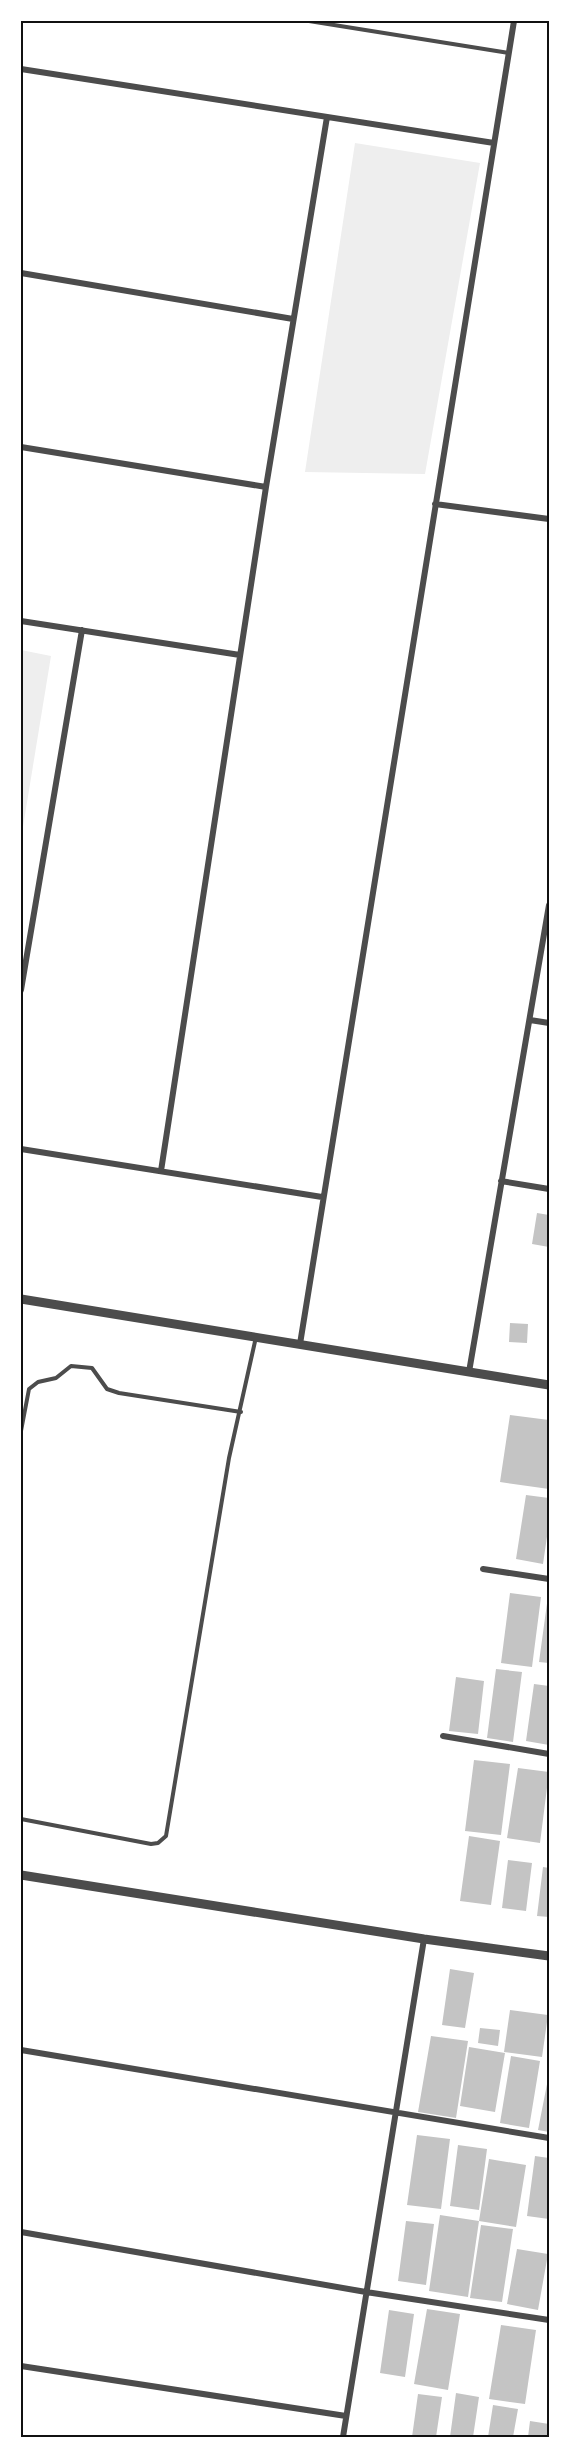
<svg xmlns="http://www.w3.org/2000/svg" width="570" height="2458" font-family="Roboto,sans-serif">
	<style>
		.green { fill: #eee }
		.building { fill: #c4c4c4 }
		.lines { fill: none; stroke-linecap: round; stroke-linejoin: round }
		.service { stroke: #4c4c4c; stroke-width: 4 }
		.minor { stroke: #4c4c4c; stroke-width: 6 }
		.tertiary { stroke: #4c4c4c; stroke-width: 9 }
		.neatline { fill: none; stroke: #111; stroke-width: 2 }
	</style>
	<rect width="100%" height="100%" fill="#fff"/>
	<path class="green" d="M355,143L480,163L425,474L305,472Z
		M21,650L51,656L21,839Z"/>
	<path class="building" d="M537,1213L549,1215V1247L532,1244Z
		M510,1323L528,1324L527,1343L509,1342Z
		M510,1415L549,1420V1489L500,1482Z
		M526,1495L549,1498V1523L543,1564L516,1559Z
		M510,1593L541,1597L532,1667L501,1663Z
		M548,1596H549V1663L539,1662Z
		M496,1669L522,1672L513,1742L487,1738Z
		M456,1677L484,1681L478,1734L449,1731Z
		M534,1684L549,1686V1745L526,1741Z
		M474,1760L510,1764L501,1835L465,1831Z
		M518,1768L549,1772L540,1843L507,1838Z
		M469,1836L500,1841L491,1905L460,1901Z
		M508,1860L532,1863L526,1911L502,1908Z
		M543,1867L549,1868V1917L537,1916Z
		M450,1969L474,1973L465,2028L442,2025Z
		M510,2010L548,2015L542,2057L504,2052Z
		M480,2028L500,2030L498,2046L478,2043Z
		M431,2036L468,2041L456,2118L418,2112Z
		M469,2047L505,2053L495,2112L460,2106Z
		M511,2056L540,2061L529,2128L500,2123Z
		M548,2079H549V2132L538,2130Z
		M417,2135L450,2139L441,2209L407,2205Z
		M458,2145L487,2149L479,2210L450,2206Z
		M535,2156L549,2158V2219L527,2216Z
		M489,2159L526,2165L516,2227L479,2221Z
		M440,2215L479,2221L468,2297L429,2291Z
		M406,2221L434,2224L426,2285L398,2281Z
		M481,2225L513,2229L502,2302L470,2298Z
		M517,2249L548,2254L538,2310L507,2304Z
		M427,2309L460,2314L448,2390L414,2384Z
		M389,2310L414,2314L405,2377L380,2373Z
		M501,2325L536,2330L525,2404L489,2399Z
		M456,2393L479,2397L473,2437H450Z
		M418,2394L442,2397L436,2437H412Z
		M493,2405L518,2409L513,2437H488Z
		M530,2421L549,2424V2437H528Z"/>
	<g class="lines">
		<path class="service" d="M309,21L509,53
			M21,1431L29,1389L38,1382L56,1378L71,1366L92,1368L107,1389L119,1393L241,1412
			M21,1819L151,1844L158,1843L166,1836L229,1458L256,1337"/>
		<path class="minor" d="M21,69L494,143
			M21,273L293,319
			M21,447L266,487
			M435,504L549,519
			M21,621L240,655
			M21,990L82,630
			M530,1020L549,1023
			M21,1149L322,1197
			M161,1171L266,487L327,117
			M501,1181L549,1189
			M300,1344L514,21
			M469,1372L549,905
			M483,1569L549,1579
			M443,1736L549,1754
			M21,2050L549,2138
			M21,2232L366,2292L549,2320
			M21,2366L346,2416
			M343,2437L424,1939"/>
		<path class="tertiary" d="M21,1299L549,1385
			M21,1875L424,1939L549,1956"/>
	</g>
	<rect width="570" height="2458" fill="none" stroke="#ffffff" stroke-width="45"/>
	<rect x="22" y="22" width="526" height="2414" class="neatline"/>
</svg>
